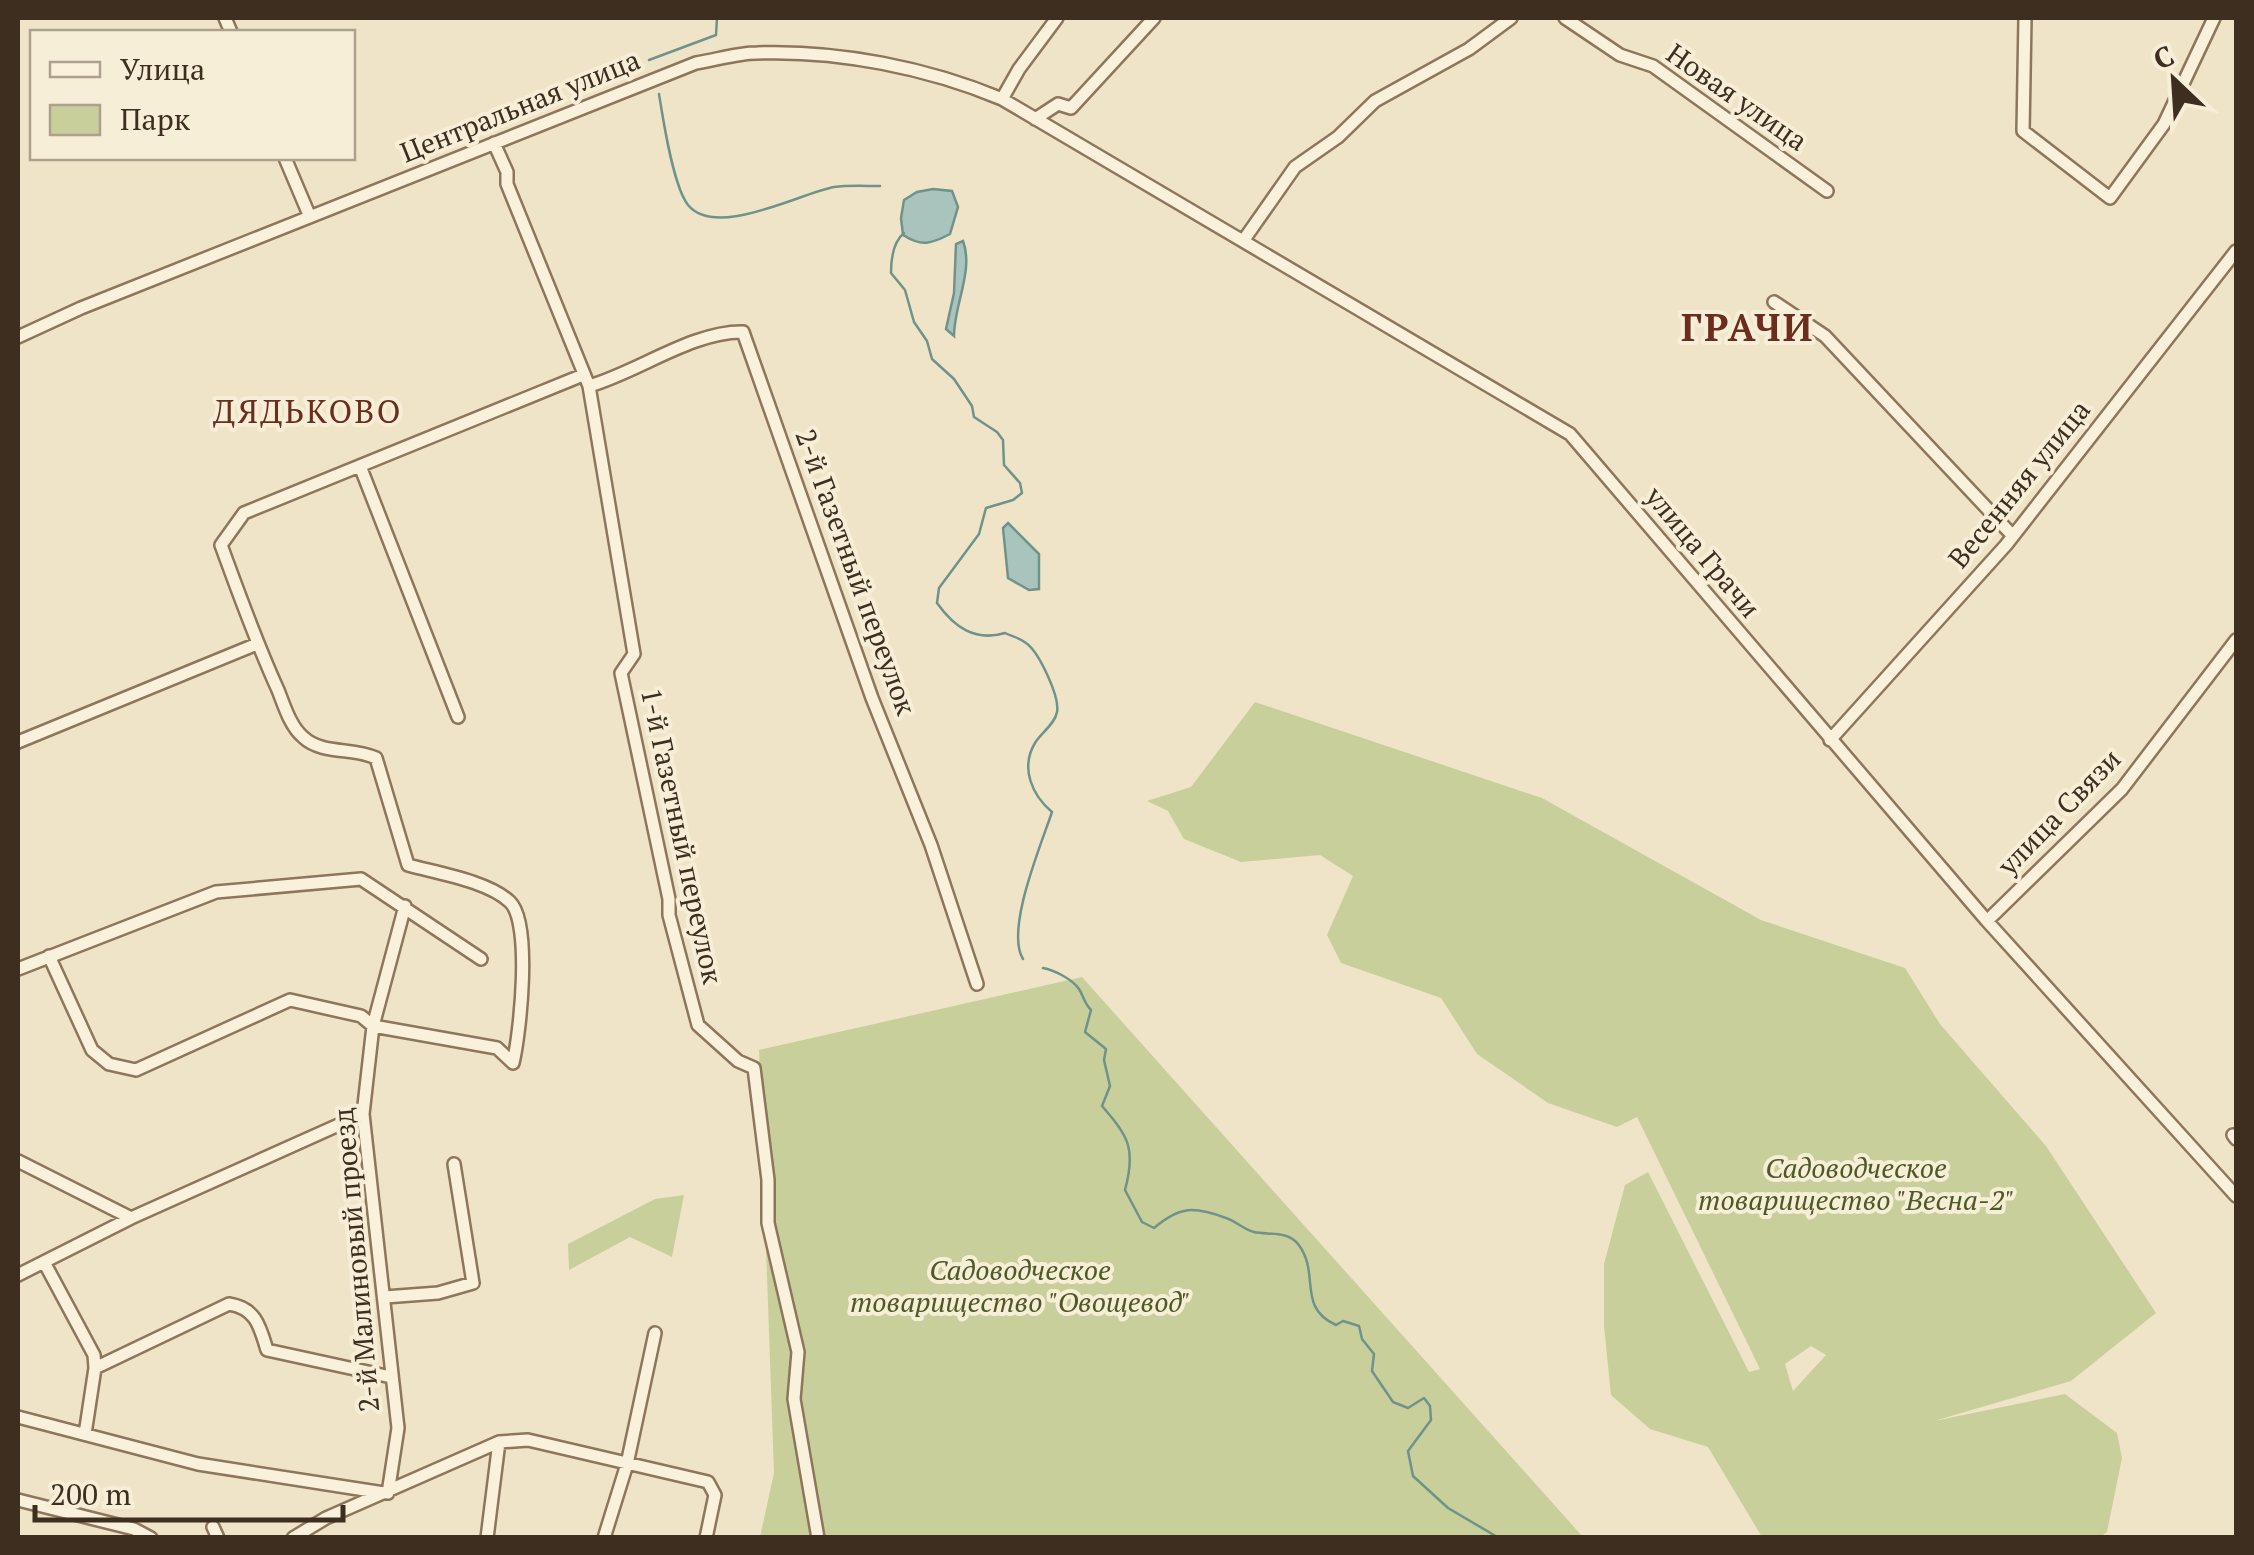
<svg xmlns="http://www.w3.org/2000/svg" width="2254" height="1555" font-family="'PT Serif',serif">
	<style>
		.green { fill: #c9cf9b; fill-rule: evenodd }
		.water { fill: #a9c4bc; stroke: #6f938a; stroke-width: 2.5 }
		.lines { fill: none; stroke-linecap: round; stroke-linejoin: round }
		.stream { stroke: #6f938a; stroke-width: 2.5 }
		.minor-casing { stroke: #8d765c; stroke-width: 16 }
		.minor { stroke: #faf1dc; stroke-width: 11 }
		.labels { text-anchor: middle; stroke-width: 8; stroke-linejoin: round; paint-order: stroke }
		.street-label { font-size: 28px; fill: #3d2e20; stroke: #f7eed8 }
		.park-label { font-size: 28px; font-style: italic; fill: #4d5a26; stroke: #f7eed8 }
		.quarter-label { font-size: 32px; letter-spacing: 2.5px; fill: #6b2e1e; stroke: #f7eed8 }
		.district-label { font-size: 38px; font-weight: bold; letter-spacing: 2.5px; fill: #6b2e1e; stroke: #f7eed8 }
	</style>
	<rect width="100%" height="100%" fill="#f0e4c8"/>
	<path class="green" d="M1255,702L1542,798L1761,920L1905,968L1940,1024L2046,1146L2156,1313L2071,1381L1934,1421L2065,1394L2117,1433L2122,1458L2107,1532L2099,1538L1762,1537L1708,1447L1650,1429L1611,1395L1604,1326V1264L1625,1185L1648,1172L1749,1372L1760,1369L1637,1117L1617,1127L1548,1103L1477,1054L1441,998L1341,963L1327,935L1353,876L1320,855L1241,862L1184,839L1168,811L1147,801L1191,787ZM1811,1346L1826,1355L1793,1391L1785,1364Z
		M1082,977L1583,1537H760L774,1473L759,1050Z
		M684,1195L672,1257L630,1237L569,1270L568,1244L655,1199Z"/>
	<path class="water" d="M933,189L952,191L958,207L950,234C931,244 922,247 903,235L901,218L904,200L917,192Z
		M963,241C974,270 954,305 954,336L946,329L954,293L956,244Z
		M1008,523L1039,554V589L1029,590L1008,578L1003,528Z"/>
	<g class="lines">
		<path class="stream" d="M649,60L716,35L717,18
			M659,94C663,119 673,186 688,205C716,239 798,194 834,187C848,185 865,186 880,186
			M904,233C893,242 891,259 891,273L905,290L914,322L927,341L932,359L954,379L972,406L974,417L997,432L1003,440L1004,465L1020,483L1022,493L1013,500L986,508L979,534L939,588L937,603C954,627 975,642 1005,633C1011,636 1020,638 1026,643C1039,652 1060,697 1057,712C1055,724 1041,733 1035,743C1020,768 1032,795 1052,812C1041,845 1005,930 1023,959
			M1043,968C1054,970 1072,979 1079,989C1084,997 1084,1003 1091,1010L1085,1032L1106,1049L1104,1060L1110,1086L1102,1106C1129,1137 1136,1149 1125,1190L1142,1222L1154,1228C1180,1206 1194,1206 1226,1218C1236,1221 1244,1230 1254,1232C1269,1235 1288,1231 1298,1244C1321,1273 1296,1307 1336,1325L1343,1321L1359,1326L1362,1339L1374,1354L1372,1371L1393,1402L1408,1408L1424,1398L1430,1406L1431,1420L1408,1451L1413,1476L1448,1508L1499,1538"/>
		<g class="minor-casing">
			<path id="minor" d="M225,18L231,32
				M1565,18L1620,55L1653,66L1827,191
				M2025,18L2023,131L2110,198L2164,124L2214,18
				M1002,99L1019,69L1057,18
				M1035,119L1058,104L1071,108L1154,18
				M494,143L507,172V184L589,386L634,654L621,673L669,899V915L698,1025L738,1061L754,1068L768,1180V1223L798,1352L794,1399L818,1538
				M285,158L310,217
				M1243,241L1295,167L1338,137L1375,101L1469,49L1511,18
				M1774,302L1825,336L2013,536
				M18,337L81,308L696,63C716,60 737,53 757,53C838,50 928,68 1002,99L1570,434L1987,921L2236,1196
				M589,386C638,372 693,331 743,332L872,698L931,845L977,984
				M360,466L458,717
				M1830,740L2006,545L2236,251
				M18,742L257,644
				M1987,921L2122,789L2236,640
				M49,956L92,1050L109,1064L136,1070L290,1000L361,1016L373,1026L497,1048L513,1063
				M18,969L216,892L361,879L481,959
				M513,1063C520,1034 532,923 510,902C488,881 437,873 408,865L376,758C353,747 322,755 303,737C290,726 284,705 278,690C256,642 239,594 221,545L244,513L583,375
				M2233,1135L2236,1139
				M18,1161L131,1218
				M44,1262L94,1355L95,1368L85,1434
				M18,1275L131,1218L363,1114
				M385,1297L438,1293L473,1283L454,1164
				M95,1368L229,1304C256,1308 260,1327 267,1350L391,1377
				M18,1417L198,1464L384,1493
				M388,1493L398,1428L363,1114L373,1026L405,906
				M18,1500L134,1529L151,1538
				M213,1527L218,1538
				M293,1538L326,1518L499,1442L528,1440L708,1482L715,1495L706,1538
				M487,1538L499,1442
				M604,1538L627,1464L655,1333"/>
		</g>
		<use href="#minor" class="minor"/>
	</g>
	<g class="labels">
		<g class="street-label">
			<text transform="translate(1737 97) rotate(35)" y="10">Новая улица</text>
			<text transform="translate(520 106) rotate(-22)" y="10">Центральная улица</text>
			<text transform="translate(2019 484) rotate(-51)" y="10">Весенняя улица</text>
			<text transform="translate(1703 552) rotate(50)" y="10">улица Грачи</text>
			<text transform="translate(856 572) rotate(70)" y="10">2-й Газетный переулок</text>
			<text transform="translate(2059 812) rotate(-46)" y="10">улица Связи</text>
			<text transform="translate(682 836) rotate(78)" y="10">1-й Газетный переулок</text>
			<text transform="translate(356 1260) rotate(-95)" y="10">2-й Малиновый проезд</text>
		</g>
		<g class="park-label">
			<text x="1856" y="1178">Садоводческое<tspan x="1856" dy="32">товарищество "Весна-2"</tspan></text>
			<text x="1020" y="1280">Садоводческое<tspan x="1020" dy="32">товарищество "Овощевод"</tspan></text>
		</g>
		<g class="quarter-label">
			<text x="308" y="423">ДЯДЬКОВО</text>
		</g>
		<g class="district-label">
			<text x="1748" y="341">ГРАЧИ</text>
		</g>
	</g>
	<rect width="2254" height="1555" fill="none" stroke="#3d2e20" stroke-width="40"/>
	<rect x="30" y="30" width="325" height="130" fill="#f7eed8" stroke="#ada18e" stroke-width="2.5"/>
	<rect x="50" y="62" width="50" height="15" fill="#faf1dc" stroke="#ada18e" stroke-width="2.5"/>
	<text x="120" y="80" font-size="30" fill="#3d2e20">Улица</text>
	<rect x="50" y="105" width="50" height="30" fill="#c9cf9b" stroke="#ada18e" stroke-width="2.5"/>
	<text x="120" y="130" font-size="30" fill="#3d2e20">Парк</text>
	<g transform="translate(2174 80) rotate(335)" stroke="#f7eed8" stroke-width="8" paint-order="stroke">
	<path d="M0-8L18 38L0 25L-18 38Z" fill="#3d2e20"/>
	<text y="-15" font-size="28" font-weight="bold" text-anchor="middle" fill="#3d2e20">С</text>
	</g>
	<path d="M35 1505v15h308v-15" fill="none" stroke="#3d2e20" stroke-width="5"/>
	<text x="50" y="1505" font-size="30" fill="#3d2e20" stroke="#f7eed8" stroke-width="8" paint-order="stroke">200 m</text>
</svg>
